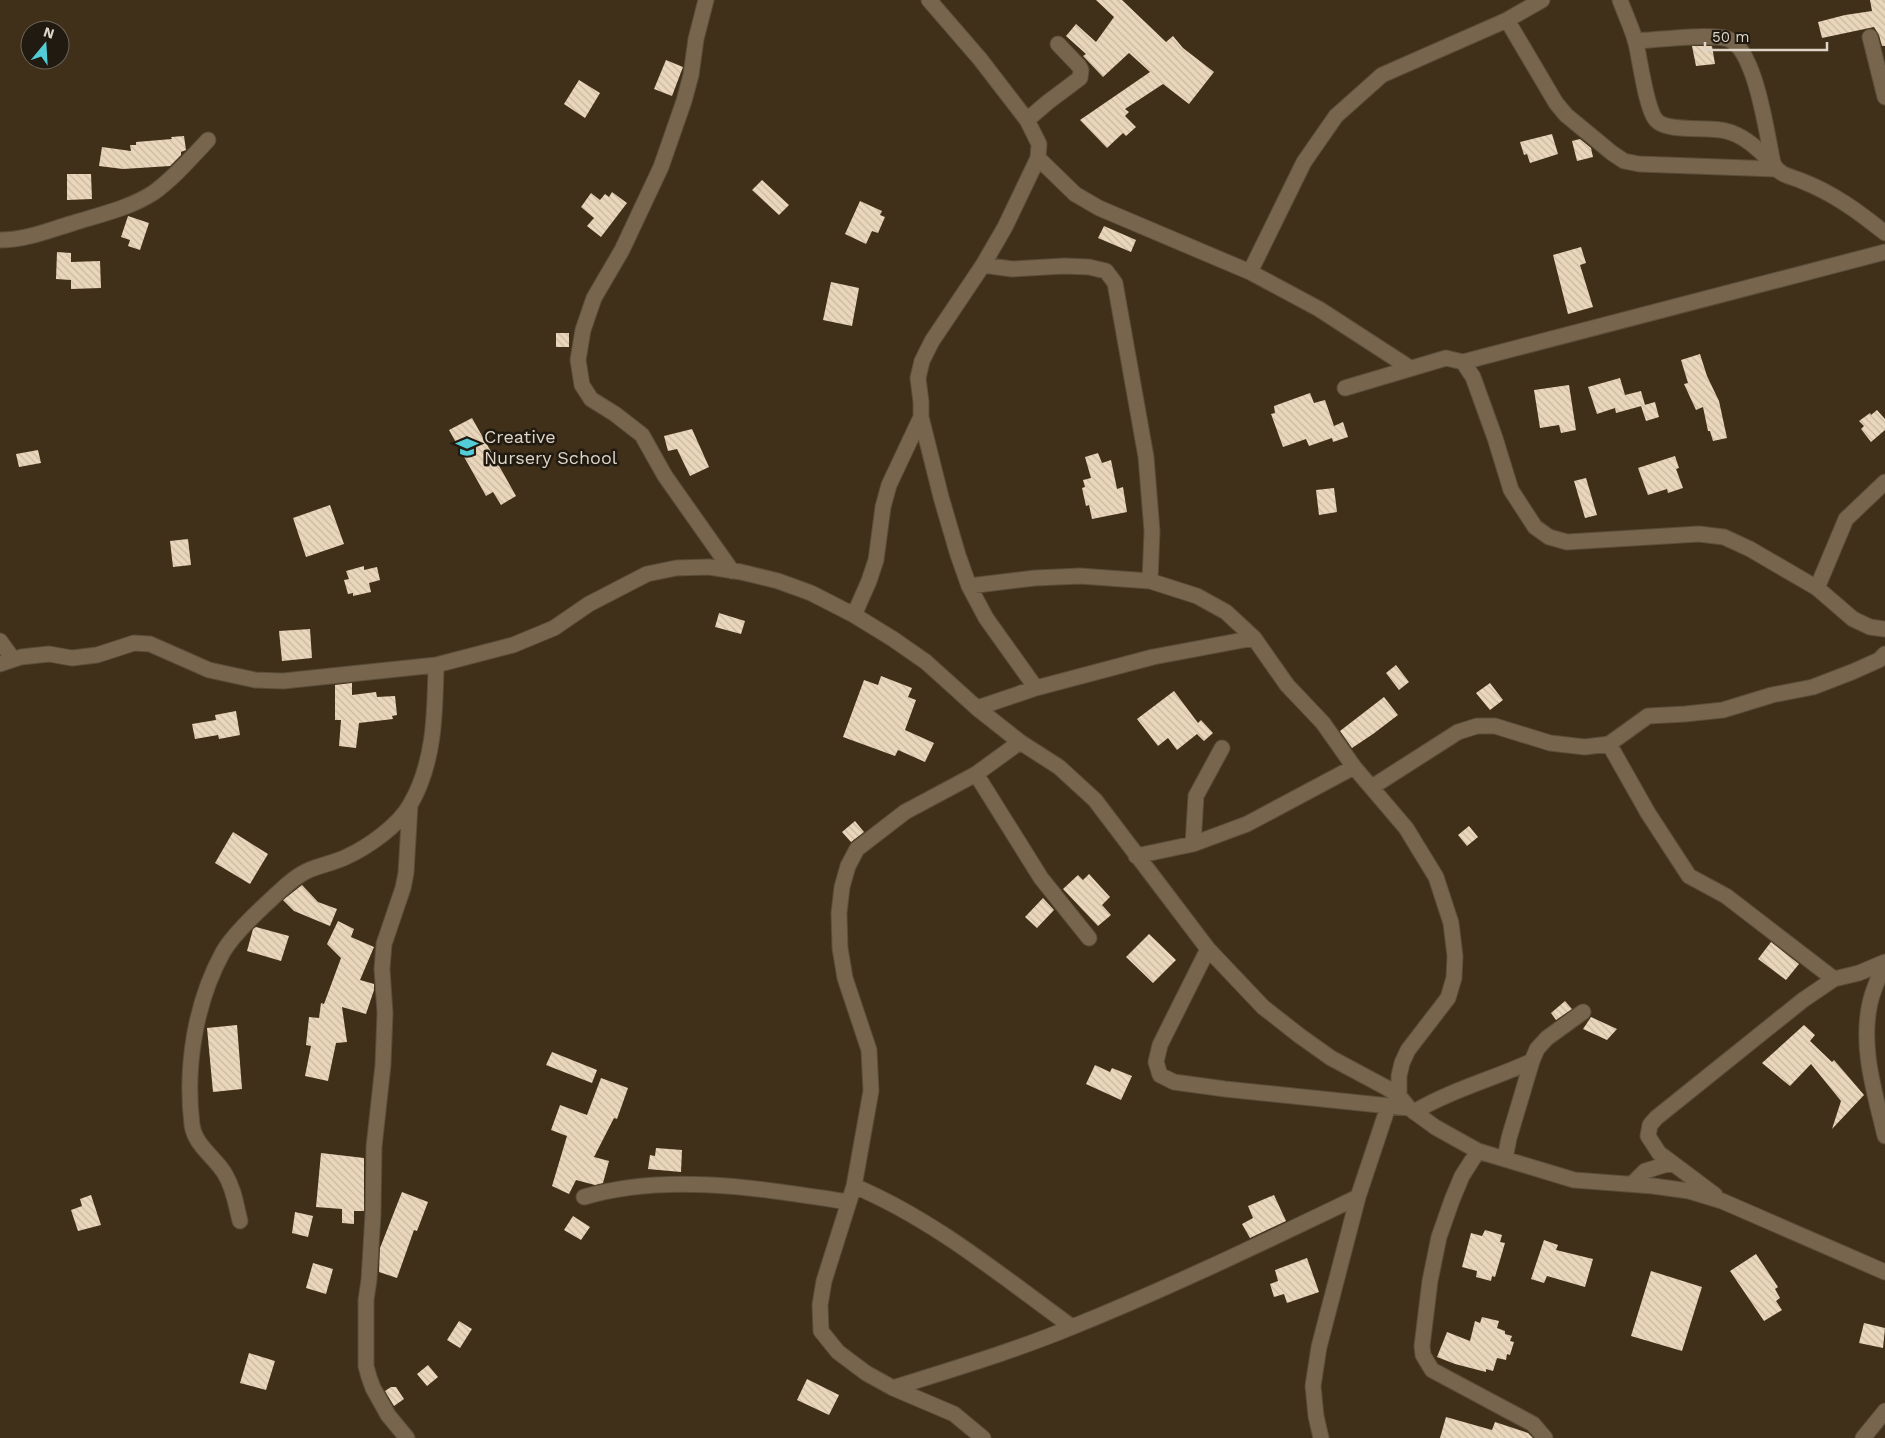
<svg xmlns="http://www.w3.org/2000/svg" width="1885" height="1438" font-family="'Work Sans',sans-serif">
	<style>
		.building { fill: url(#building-back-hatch) }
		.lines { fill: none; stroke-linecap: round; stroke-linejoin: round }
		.minor-casing { stroke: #5a4d3a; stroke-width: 17 }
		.minor { stroke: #77654d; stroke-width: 15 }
		.labels { text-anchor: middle; stroke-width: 5; stroke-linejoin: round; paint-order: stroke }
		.poi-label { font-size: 18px; fill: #ded4c7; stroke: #211a10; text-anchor: start }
	</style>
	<defs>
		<pattern id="building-back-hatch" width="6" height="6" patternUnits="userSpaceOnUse" patternTransform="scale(1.25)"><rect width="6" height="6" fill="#ead6bb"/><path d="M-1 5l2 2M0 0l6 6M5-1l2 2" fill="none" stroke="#c9b8a2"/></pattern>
	</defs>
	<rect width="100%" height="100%" fill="#40301a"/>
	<path class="building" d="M1096,0H1122L1166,42L1173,36L1183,48L1214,72L1189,104L1163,84L1125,109L1129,112L1125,116L1136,127L1126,136L1123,133L1107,148L1080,120L1150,72L1129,53L1103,77L1083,56L1086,54L1066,36L1076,24L1096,42L1114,17Z
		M1870,0H1885V46H1882L1879,35L1874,27L1822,38L1818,22L1845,15L1872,11Z
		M1692,46H1712L1715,64L1696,66Z
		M666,60L683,67L672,96L654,89Z
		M579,80L600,93L585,118L564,104Z
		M1552,134L1558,154L1530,163L1527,154L1524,155L1520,142Z
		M184,136L186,150L181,152V155L170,166L123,169L99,166L102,147L131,151L130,145H136V142L172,139L171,137Z
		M1580,139L1591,148L1593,157L1577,161L1572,141Z
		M67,174H91L92,199L67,200Z
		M762,180L789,205L779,215L752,190Z
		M612,192L627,203L601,237L587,226L594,218L581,207L591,193L600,200L605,194L609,197Z
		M860,201L882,211L880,215L885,217L878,233L872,231L866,244L845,234Z
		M128,216L149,223L140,250L128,246L130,240L121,237Z
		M1104,226L1136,240L1131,252L1098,238Z
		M1581,247L1586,263L1580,265L1593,307L1568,314L1553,255Z
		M57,252L71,253V262L100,261L101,288L71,289V280L56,279Z
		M831,282L859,288L852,326L823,320Z
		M556,333H569V347H556Z
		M1700,354L1707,376L1719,401L1727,438L1713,441L1710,431H1708L1703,407L1696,410L1684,384L1688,383L1681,360Z
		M1620,378L1625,395L1641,391L1645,405L1616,413L1615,408L1597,414L1588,387Z
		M1569,385L1576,430L1561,433L1559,425L1540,428L1534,390Z
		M1310,393L1314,403L1325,400L1334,426L1343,422L1348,437L1333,442L1332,438L1309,446L1306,439L1283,447L1271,414L1275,413L1274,406Z
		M1655,402L1659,417L1646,421L1641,406Z
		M1877,410L1885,419V430L1871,442L1861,429L1864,426L1859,421L1870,413L1871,415Z
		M472,418L516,496L501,505L493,492L486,496L449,430Z
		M692,429L709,467L690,476L677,449L668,451L664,436Z
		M38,450L41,463L19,467L16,454Z
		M1098,453L1102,463L1111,460L1117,489L1123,487L1127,512L1092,519L1089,505L1086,506L1082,488L1085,487L1083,480L1091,478L1085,457Z
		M1675,456L1679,468L1676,469L1683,488L1668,493L1667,489L1648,495L1638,468Z
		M1586,478L1597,515L1585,518L1574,481Z
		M1334,488L1337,512L1319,515L1316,490Z
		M330,505L344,544L306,557L293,518Z
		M188,539L191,565L173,567L170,541Z
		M364,566V570L377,567L380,580L369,583L371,592L353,596V593L348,594L344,580L349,579L346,571Z
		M719,613L745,621L741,634L715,627Z
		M310,629L312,658L282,661L279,631Z
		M1396,665L1409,682L1399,690L1386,673Z
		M881,676L912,688L908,697L916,700L905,730L934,743L925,762L898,750L895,756L843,737L864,680L878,685Z
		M352,683V695L376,692L377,697L395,696L397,715L392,716L393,719L359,723L356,748L339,746L341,720H335V685Z
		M1490,683L1503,700L1490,710L1476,693Z
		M1174,691L1198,723L1201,720L1213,733L1204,741L1197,734L1177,750L1168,738L1158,746L1137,719Z
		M1384,697L1398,715L1373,734L1352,748L1340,731Z
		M236,711L240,735L219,739L218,735L195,739L192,724L216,720L215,715Z
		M855,821L864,832L851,842L842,832Z
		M1469,826L1478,837L1467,846L1458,835Z
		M233,832L268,854L250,884L215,863Z
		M1089,874L1110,897L1102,905L1111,915L1098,926L1063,889L1078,875L1083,880Z
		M302,885L318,902L337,909L330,926L294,911L283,900Z
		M1043,898L1054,910L1037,928L1025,917Z
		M338,921L354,929L351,937L374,947L360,980L374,984V990L366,1014L342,1007L347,1042L336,1043L328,1081L305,1076L311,1046L306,1045L309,1017L319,1018L321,1003L324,1004L341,958L327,944Z
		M256,927L289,936L281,961L247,951L253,929Z
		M1149,934L1176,960L1153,983L1126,957Z
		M1771,942L1799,964L1786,980L1758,959Z
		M1565,1001L1572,1009L1556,1020L1551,1013Z
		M1591,1017L1617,1029L1607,1040L1583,1029Z
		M237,1025L242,1089L213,1092L207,1028Z
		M1804,1025L1815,1035L1810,1041L1832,1062L1834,1060L1864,1095L1832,1129L1841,1101L1811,1064L1790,1086L1762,1063Z
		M552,1052L597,1070L592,1083L546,1065Z
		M1095,1065L1110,1072L1112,1068L1132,1076L1121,1100L1086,1084Z
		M601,1078L628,1088L617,1119L614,1118L594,1157L609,1161L603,1183L595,1185L576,1180L569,1194L552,1186L567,1136L551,1130L560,1105L587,1115Z
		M656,1148L682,1150L681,1172L648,1169L650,1155L655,1156Z
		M321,1153L364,1158V1211H354V1224L342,1223V1209L316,1207Z
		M402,1192L428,1202L417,1231L414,1230L397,1278L379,1272L380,1248Z
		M91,1195L101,1225L78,1231L71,1210L82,1206L80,1199Z
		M1274,1195L1286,1221L1250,1238L1242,1224L1253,1218L1248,1206Z
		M295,1212L313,1216L308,1237L292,1233Z
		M573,1216L590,1227L581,1240L564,1230Z
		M1485,1230L1502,1235L1500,1242L1505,1243L1495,1277L1492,1276L1491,1281L1476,1277L1477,1271L1462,1267L1471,1233L1482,1236Z
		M1544,1240L1558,1245L1556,1250L1593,1259L1585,1287L1547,1276L1544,1283L1531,1279Z
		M1756,1254L1778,1287L1775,1289L1780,1298L1776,1301L1782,1310L1764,1321L1730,1271Z
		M1307,1258L1319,1292L1287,1303L1284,1294L1274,1297L1270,1284L1278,1281L1275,1270Z
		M313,1263L333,1269L326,1294L306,1288Z
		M1651,1271L1702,1287L1682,1351L1631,1336Z
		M1482,1317L1499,1321L1497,1328L1505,1331V1334L1512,1336L1510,1341L1514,1342L1510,1355L1507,1354L1506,1360L1497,1358L1493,1371L1486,1369V1372L1455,1364L1437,1357L1447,1332L1470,1341L1475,1321L1480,1323Z
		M459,1321L472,1329L460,1348L447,1340Z
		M1864,1323L1885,1328L1883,1348L1859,1343Z
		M249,1353L275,1361L266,1390L240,1383Z
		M428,1365L438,1377L427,1386L417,1374Z
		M807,1379L839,1395L829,1415L797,1400Z
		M391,1387H396L404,1399L394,1406L385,1391Z
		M1446,1417L1492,1430L1495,1422L1528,1433L1533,1438H1440Z"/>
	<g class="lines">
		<g class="minor-casing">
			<path id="minor" d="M706,0L696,39L691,75L684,101L661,167L622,250L594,298L583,330L578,360L582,385L591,399L615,414L642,435L665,476L732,571
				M1620,0C1625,14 1632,28 1636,43C1640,60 1646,108 1656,120C1667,133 1709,126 1726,131C1746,136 1758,150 1773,163
				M1507,20L1556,103L1566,115L1612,153L1624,161L1639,164L1775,169
				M1870,37L1885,97
				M1635,41C1658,40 1709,33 1728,39C1756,49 1767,136 1773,163C1778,175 1790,176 1802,181C1833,193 1859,212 1885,233
				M1027,120L1048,102L1080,78L1081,70L1079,66L1058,44
				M1038,158L1075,194L1099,208L1250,272L1319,309L1410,368
				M0,240C25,240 47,231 70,224C98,215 128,209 153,193C173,179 191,158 208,140
				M983,265L1012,269L1064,266L1089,267L1106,271L1115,283L1146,457L1152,531L1150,581
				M1250,272L1304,162L1336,116L1382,75L1507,20L1542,0
				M1463,362L1885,252
				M1345,388L1446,358L1463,362L1473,377L1495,438L1511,490L1535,527L1549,537L1567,542L1699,534L1724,537L1750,549L1817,588L1853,619L1870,627L1885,629
				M921,417L941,497L958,555L969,586L986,618L1036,688
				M969,586L1035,578L1080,576L1150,581L1197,596L1226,612L1254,638L1287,685L1323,723L1354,767L1406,828L1436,877L1451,923L1455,956L1454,978L1448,998L1408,1050L1402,1063L1399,1076V1096
				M1817,588L1846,519L1885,482
				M854,615L869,581L876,560L883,507L889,485L921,417V402L918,378L922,361L932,341L983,265L1005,227L1038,158L1039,144L1027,120L980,59L929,0
				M0,641L13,659
				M0,664L21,657L49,654L72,658L97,655L134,643L150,644L209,670L255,680L283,681L436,665L513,645L554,628L589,604L647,574L676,568L709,567L741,572L778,581L811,593L854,615L893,639L926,662L977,708L1020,742L1059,767L1095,800L1208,949L1263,1007L1300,1036L1331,1058L1387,1088L1399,1096L1409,1108L1435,1127L1478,1151L1574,1180L1653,1186L1689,1191L1722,1201L1885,1272
				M977,708L1036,688L1153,657L1254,638
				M1609,744L1648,813L1689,876L1726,896L1834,979
				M976,774L1041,878L1089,938
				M1372,787L1458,732L1477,726H1495L1550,743L1585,747L1609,744L1648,716L1685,714L1723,710L1772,695L1813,687L1852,672L1879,660L1885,654
				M1193,844L1196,796L1222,748
				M1136,856L1193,844L1247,824L1354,767
				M1208,949L1160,1045L1156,1062L1160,1075L1174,1082L1225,1089L1409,1108
				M1884,963C1880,976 1873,989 1870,1003C1860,1048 1875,1093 1885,1136
				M1414,1112C1451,1090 1493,1079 1532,1061
				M1478,1151L1462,1176L1452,1200L1439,1237L1430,1281L1422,1346L1423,1355L1432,1370L1533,1424L1545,1438
				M1505,1158L1509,1138L1532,1061L1537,1049L1547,1038L1583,1012
				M1632,1184L1645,1171L1671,1163
				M854,1186C933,1219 1003,1277 1072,1327
				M1715,1195L1659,1153L1648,1136L1650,1125L1656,1118L1803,1000L1834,979L1859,973L1885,962
				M584,1197C669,1172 762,1189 849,1202
				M240,1221C236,1205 234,1189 225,1174C215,1157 195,1146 192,1125C185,1067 195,1003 223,952C233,935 252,917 266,904C279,892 292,878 307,871C320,865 334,863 346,857C368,847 398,826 410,805C435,762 435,712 436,665
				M893,1388C953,1369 1014,1351 1072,1327C1169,1288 1264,1242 1358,1197
				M407,1438L388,1415L373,1388L369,1377L366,1366V1300L369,1280L373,1214L374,1147L383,1065L385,1013L382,969L384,944L403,888L406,873L410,805
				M983,1438L954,1414L893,1388L866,1373L838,1352L821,1331L820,1305L824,1281L854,1186L871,1091L869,1050L845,978L840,948L839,913L842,887L848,866L857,849L905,812L976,774L1020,742
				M1321,1438L1316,1416L1313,1386L1319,1347L1358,1197L1388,1107
				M1863,1438L1885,1411"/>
		</g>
		<use href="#minor" class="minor"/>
	</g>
	<defs>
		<g id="school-bare" transform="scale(1.725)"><path d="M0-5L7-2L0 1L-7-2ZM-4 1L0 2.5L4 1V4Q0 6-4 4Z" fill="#52ccd6" stroke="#211a10" stroke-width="2.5" paint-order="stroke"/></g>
	</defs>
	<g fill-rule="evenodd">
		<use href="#school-bare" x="467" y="447"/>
	</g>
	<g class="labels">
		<g class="poi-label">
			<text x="484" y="443">Creative<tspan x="484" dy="21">Nursery School</tspan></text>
		</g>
	</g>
	<g transform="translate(45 45) rotate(18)"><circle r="24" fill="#211a10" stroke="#6d6459"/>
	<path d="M0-4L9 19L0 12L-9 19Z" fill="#52ccd6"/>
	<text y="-8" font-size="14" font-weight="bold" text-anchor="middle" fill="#ded4c7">N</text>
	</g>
	<path d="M1705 42v8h122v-8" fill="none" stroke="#ded4c7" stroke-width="2.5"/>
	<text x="1712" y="42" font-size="15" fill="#ded4c7" stroke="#211a10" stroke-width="4" paint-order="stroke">50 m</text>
</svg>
